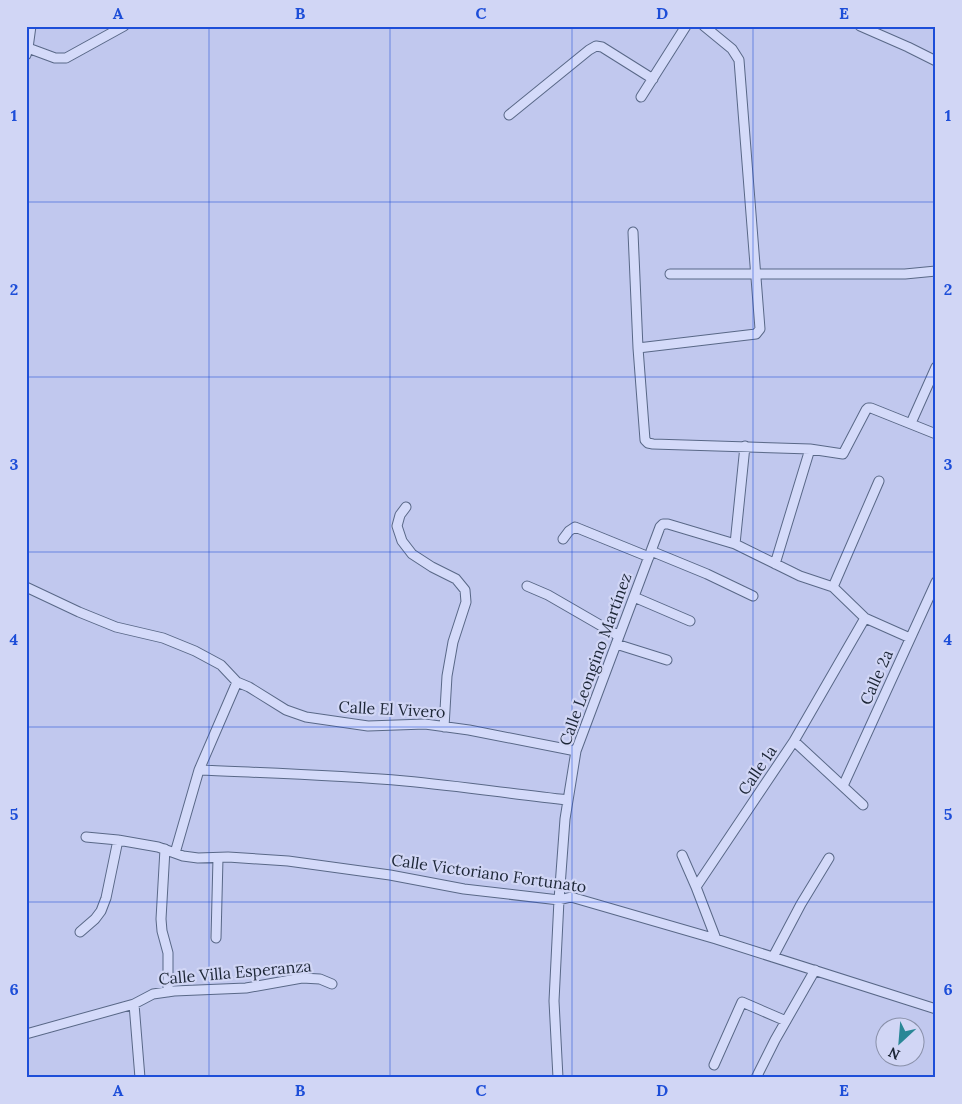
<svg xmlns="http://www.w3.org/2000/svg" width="962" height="1104" font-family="Lora,serif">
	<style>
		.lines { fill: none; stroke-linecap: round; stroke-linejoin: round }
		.minor-casing { stroke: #596887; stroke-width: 11 }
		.minor { stroke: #d4daf9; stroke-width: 9 }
		.grid { fill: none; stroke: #1d4ed8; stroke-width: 1; stroke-opacity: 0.55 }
		.labels { text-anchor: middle; stroke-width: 4.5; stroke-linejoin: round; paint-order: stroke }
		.street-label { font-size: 16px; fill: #1d2737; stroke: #d1d6f5 }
		.neatline { fill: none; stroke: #1d4ed8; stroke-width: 2 }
		.grid-label { font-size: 16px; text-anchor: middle; font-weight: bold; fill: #1d4ed8 }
	</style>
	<rect width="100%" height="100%" fill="#c1c8ee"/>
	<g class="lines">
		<g class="minor-casing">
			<path id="minor" d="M860,26L908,47L936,61
				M28,48L55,58H66L124,26
				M26,55L28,48L31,26
				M641,97L686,26
				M509,115L589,50L596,46L602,47L653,79
				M633,232L638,348L645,440L648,443L653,444L810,449L843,454L866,410L868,408H871L936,434
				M670,274H905L936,271
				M638,348L756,334L760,329L739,60L732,49L704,26
				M911,423L936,367
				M406,507L400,515L397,526L402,541L412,554L432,567L456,579L465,590L466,602L453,642L447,676L444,727
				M563,539L569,531L575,527L649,557
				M735,544L745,446
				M651,551L707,574L753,596
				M775,564L810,449
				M527,586L548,595L619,636
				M26,587L79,612L116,627L163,638L195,651L221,665L237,682L249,687L286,710L306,717L368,726L425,724L469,730L576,751
				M833,587L879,481
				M634,597L690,621
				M616,644L667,660
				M794,741L863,805
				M199,770C267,773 336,775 405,781C459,786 513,794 568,800
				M843,786L936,582
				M86,837L118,840L158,847L183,856L198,858L228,857L288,861L390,875L464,889L559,900L571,897L716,939L936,1009
				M165,849L161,919L162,931L168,953V992
				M175,853L199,770L237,682
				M682,855L696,887
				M80,932L95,919L101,911L106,898L118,840
				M216,938L218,858
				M716,939L696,887L794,741L865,618
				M773,957L801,904L829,858
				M134,1004L140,1078
				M26,1034L134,1004L153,994L174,991L246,988L302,978L320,979L332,984
				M714,1065L742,1002L786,1021
				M558,1078L554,1001L559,900L565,819L576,751L660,527L663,524H668L735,544L800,576L833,587L865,618L910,638
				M756,1078L775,1040L815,970"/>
		</g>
		<use href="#minor" class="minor"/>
	</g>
	<path class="grid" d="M209,26V1078M390,26V1078M572,26V1078M753,26V1078M26,202H936M26,377H936M26,552H936M26,727H936M26,902H936"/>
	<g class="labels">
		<g class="street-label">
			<text transform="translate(595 659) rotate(-70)" y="6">Calle Leongino Martínez</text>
			<text transform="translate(876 677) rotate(-66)" y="6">Calle 2a</text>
			<text transform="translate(392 709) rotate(3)" y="6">Calle El Vivero</text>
			<text transform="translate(757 770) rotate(-56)" y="6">Calle 1a</text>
			<text transform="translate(489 873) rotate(8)" y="6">Calle Victoriano Fortunato</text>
			<text transform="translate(235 972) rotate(-5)" y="6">Calle Villa Esperanza</text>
		</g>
	</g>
	<rect width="962" height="1104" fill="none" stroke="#d1d6f5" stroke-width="55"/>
	<g transform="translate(900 1042) rotate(206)"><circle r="24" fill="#d1d6f5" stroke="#8990a9"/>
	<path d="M0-4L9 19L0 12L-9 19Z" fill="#298796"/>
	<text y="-8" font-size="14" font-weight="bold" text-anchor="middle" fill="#1d2737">N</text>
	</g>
	<rect x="28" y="28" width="906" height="1048" class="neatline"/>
	<g class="grid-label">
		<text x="118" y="19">A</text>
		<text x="300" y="19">B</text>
		<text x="481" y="19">C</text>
		<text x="662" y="19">D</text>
		<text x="844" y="19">E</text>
		<text x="14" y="121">1</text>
		<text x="948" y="121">1</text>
		<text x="14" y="295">2</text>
		<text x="948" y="295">2</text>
		<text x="14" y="470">3</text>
		<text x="948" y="470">3</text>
		<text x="14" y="645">4</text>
		<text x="948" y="645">4</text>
		<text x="14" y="820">5</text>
		<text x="948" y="820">5</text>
		<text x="14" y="995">6</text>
		<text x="948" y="995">6</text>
		<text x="118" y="1096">A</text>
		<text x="300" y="1096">B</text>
		<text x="481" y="1096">C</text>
		<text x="662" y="1096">D</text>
		<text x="844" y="1096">E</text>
	</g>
</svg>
